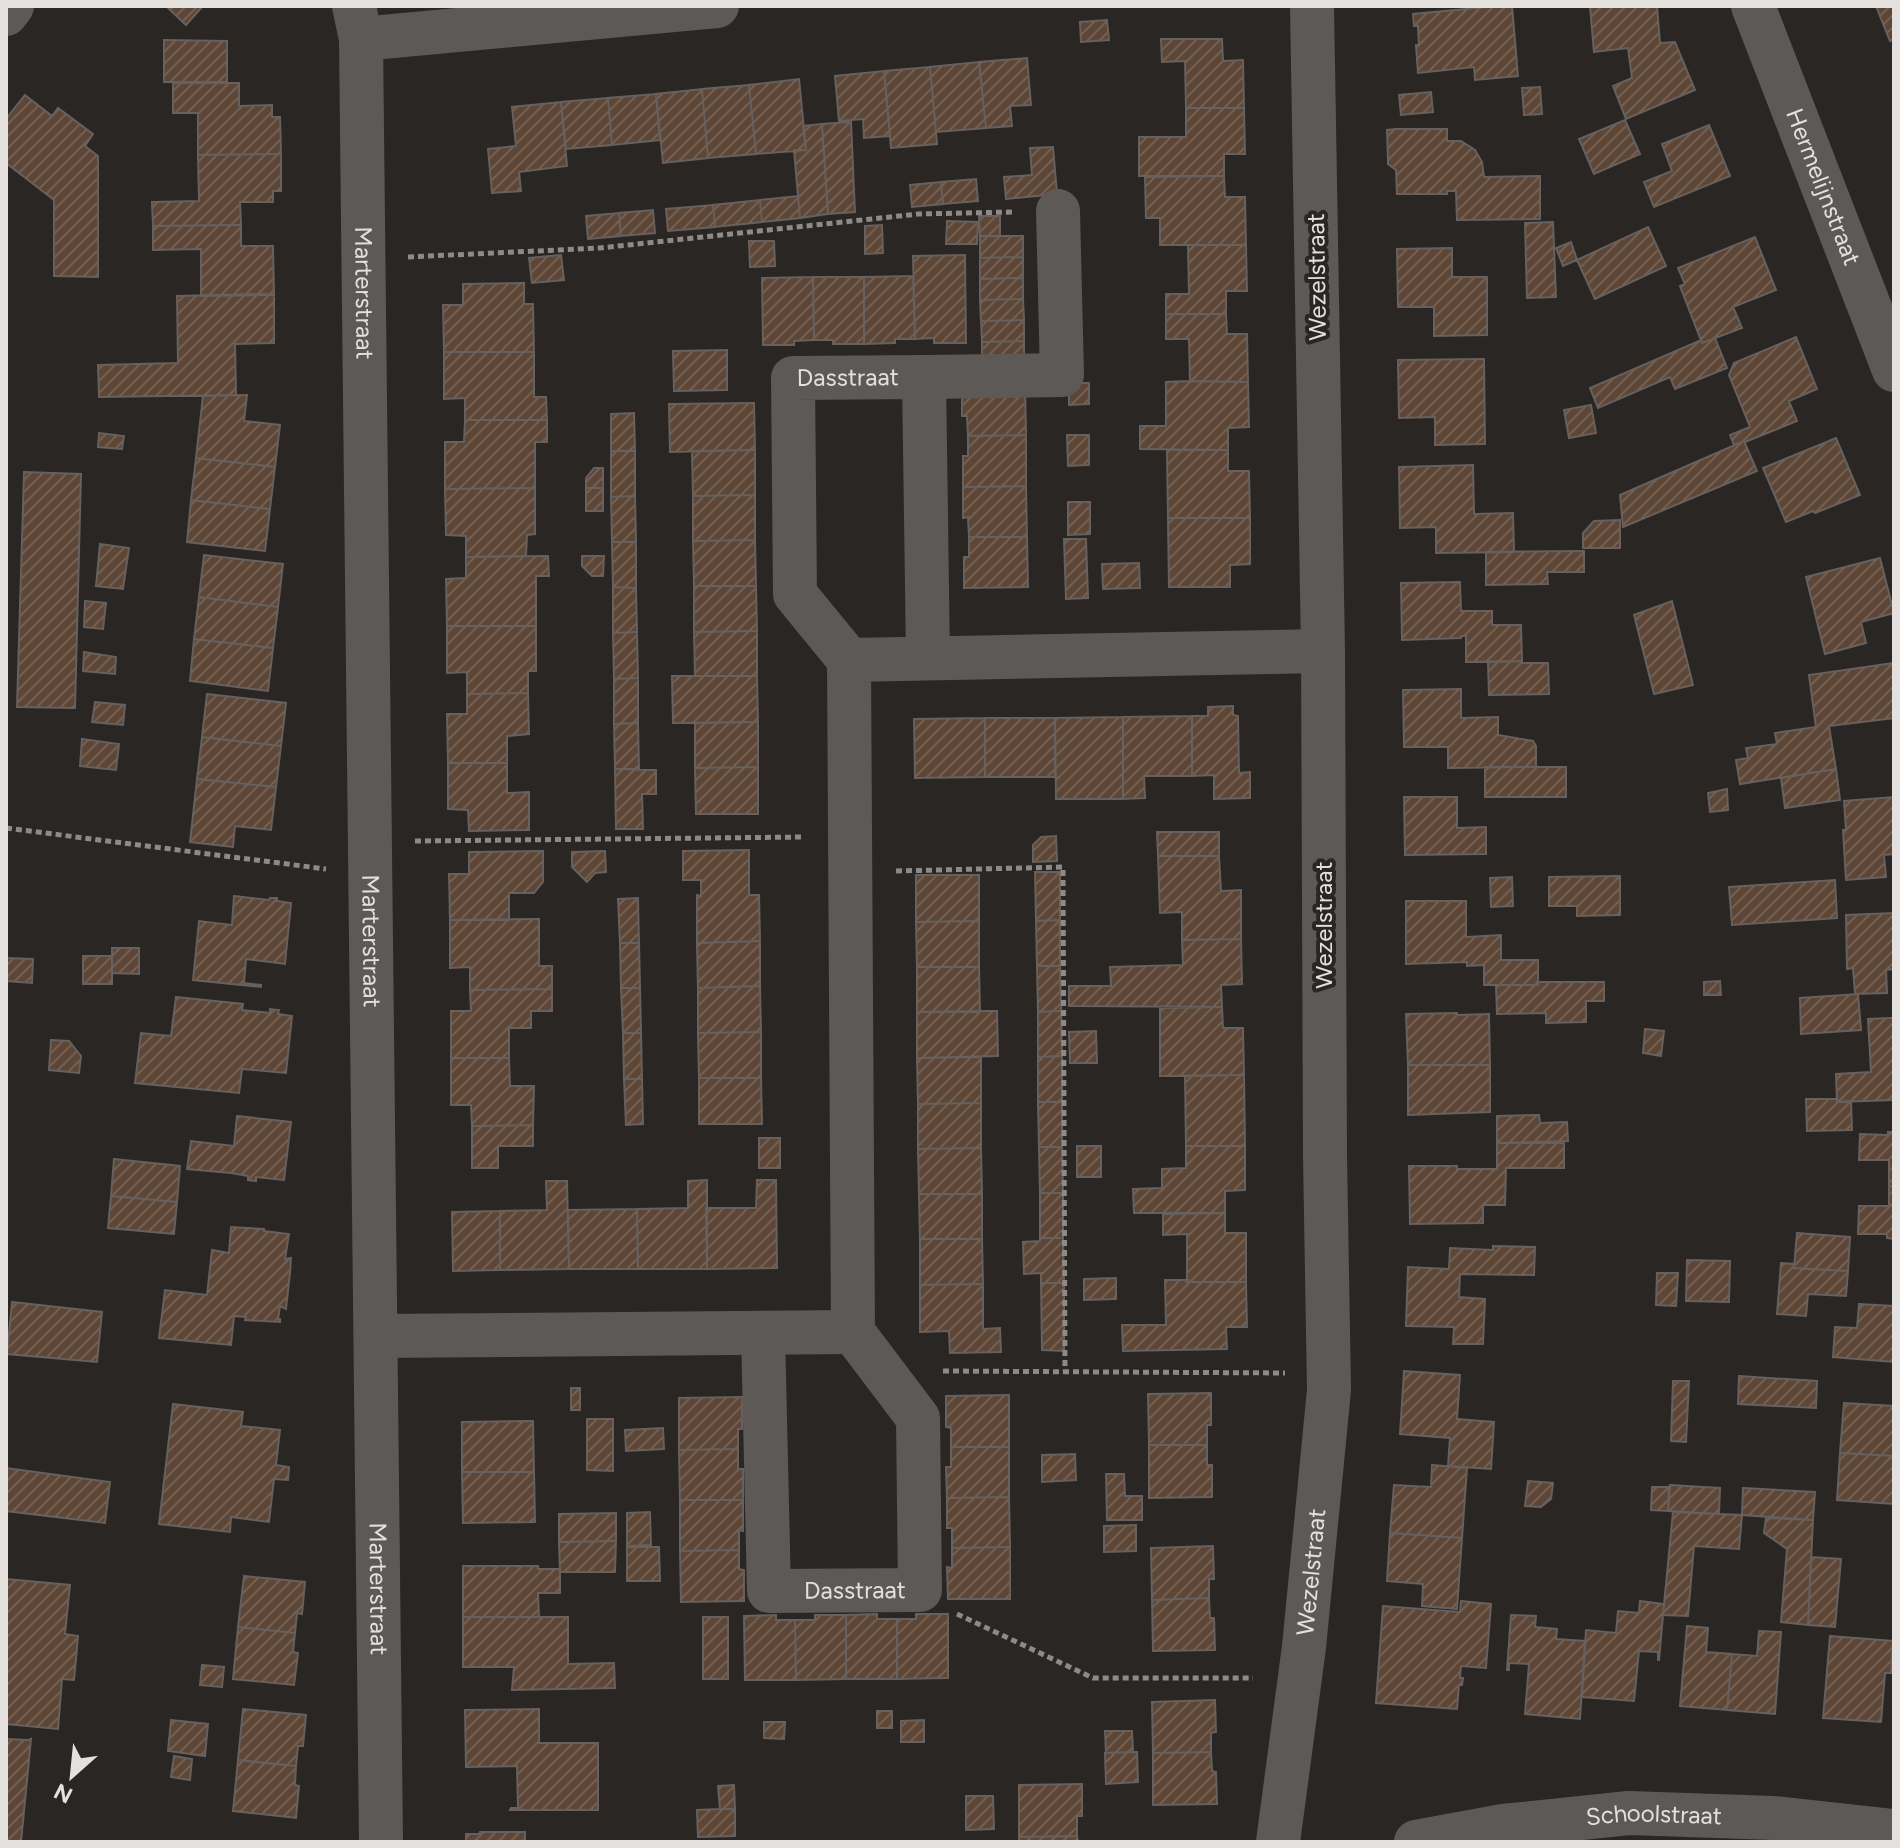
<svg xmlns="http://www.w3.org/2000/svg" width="1900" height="1848" font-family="Figtree,sans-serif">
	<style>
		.building { fill: url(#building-hatch); stroke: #66615e; stroke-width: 2 }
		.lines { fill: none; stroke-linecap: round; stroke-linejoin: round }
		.path { stroke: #8d8a87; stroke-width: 5; stroke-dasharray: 6 4; stroke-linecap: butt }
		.minor { stroke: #5d5956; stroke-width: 44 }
		.labels { text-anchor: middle; stroke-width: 8; stroke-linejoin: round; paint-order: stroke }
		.street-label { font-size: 24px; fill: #e3e0de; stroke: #2a2623 }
	</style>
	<defs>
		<pattern id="building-hatch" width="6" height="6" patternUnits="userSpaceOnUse" patternTransform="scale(2)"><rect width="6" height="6" fill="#5d4635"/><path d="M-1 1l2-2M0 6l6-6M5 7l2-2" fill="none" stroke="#746052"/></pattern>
	</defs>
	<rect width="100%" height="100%" fill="#2a2623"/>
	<path class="building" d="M166,6H203L186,25Z
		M1498,6H1512L1518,76L1475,80L1474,67L1418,73L1416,45H1419L1418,26H1414L1413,14Z
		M1590,6H1657L1660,43L1675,42L1695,90L1626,119L1613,86L1632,78L1628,48L1594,52Z
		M1876,6H1894V39L1890,41Z
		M1107,20L1109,40L1081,42L1080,22Z
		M1161,39H1222L1223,61L1243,60L1244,108H1186L1185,61L1162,62Z
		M164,40L227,41V82H164Z
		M1027,58L1031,105L1010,106L1012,126L986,128L979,62Z
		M979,62L986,128L936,132L930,67Z
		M930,67L937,144L891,148L884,71Z
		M884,71L890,136L864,138L863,119L839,121L835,76Z
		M799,79L806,150L756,154L749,85Z
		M173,83H239V106L272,105V117H280L281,154L198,155V113H173Z
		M749,85L756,154L708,158L702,89Z
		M1540,87L1542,114L1524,115L1522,88Z
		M702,89L708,158L663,163L656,94Z
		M1431,92L1433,112L1401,115L1399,95Z
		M656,94L660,140L612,145L608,98Z
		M25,95L52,116L58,108L93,134L85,146L98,156V277L54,276V200L6,163V119Z
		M608,98L612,145L566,149L561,102Z
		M561,102L567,166L519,172L521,191L492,193L488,149L516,146L512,107Z
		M1186,108H1244L1245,154H1224V176H1139V137H1186Z
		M1625,120L1640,154L1594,174L1579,139Z
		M851,122L855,212L828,214L822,124Z
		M822,124L828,214L800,218L794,150H806L803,126Z
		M1709,125L1730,176L1654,207L1644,182L1672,171L1662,144Z
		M1396,129H1447V141H1461L1475,150L1482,162L1484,177L1540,176V219L1457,220L1456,191H1447V194H1397L1396,170L1388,164V161L1387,130Z
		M1053,147L1057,194L1006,199L1004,177L1032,175L1030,148Z
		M281,154V191H273V202H240L241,225L153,226L152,202L199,201L198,155Z
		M1224,176L1225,197H1245L1246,245H1160V218H1146L1145,177Z
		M976,179L978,201L943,204L941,182Z
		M941,182L943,204L912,207L910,185Z
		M798,196L800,218L762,222L760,200Z
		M760,200L762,222L715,227L713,205Z
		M713,205L715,227L668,231L666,209Z
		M653,210L655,233L621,236L619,213Z
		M619,213L621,236L588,239L586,216Z
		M979,216H1000V236H980Z
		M947,221L978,222L977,244H946Z
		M1553,222L1556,297L1527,298L1525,223Z
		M241,225V246H273L274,295L201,296V249L153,250V226Z
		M882,225L883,253L865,254V226Z
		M1648,227L1666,266L1595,299L1577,260Z
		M980,236H1023V257L980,258Z
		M1755,237L1776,290L1733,307L1742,328L1702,343L1680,286L1685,284L1678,268Z
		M749,241H774L775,266L750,267Z
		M1571,242L1577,260L1563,266L1556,248Z
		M1188,245H1246L1247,291H1226V314H1166V294H1189Z
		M1452,248V277H1487V335L1434,336V307H1398L1397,249Z
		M561,255L564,280L532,283L529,258Z
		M965,255L966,343H934V338L915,339L913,256Z
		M1023,257V278L980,279V258Z
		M913,276L915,339H895V343L864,344V277Z
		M813,277L814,340L794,341V345H763L762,278Z
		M813,277H864V344H833V340H814Z
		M1023,278V299L980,300V279Z
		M524,283V304H533L534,352H444L443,305H463V284Z
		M260,294L274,295V343L235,344L236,395L99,397L98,365L178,363L177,296Z
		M1023,299L1024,320L981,321L980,300Z
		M1166,314H1226L1227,334H1247L1248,382L1190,381L1189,339H1166Z
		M1024,320V341L982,342L981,321Z
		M1796,337L1817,389L1789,401L1797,421L1745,442L1744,441L1734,445L1730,435L1750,427L1729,375L1734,363Z
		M1715,338L1727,368L1675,389L1670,377L1598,408L1590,388L1701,340L1702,343Z
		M1024,341V362L982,363V342Z
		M727,350V390L674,391L673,351Z
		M444,352H534V397H546L547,420H465V398L444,399Z
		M1484,359L1485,444L1435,445V417L1399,418L1398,360Z
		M1190,381L1248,382L1249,427L1228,428V450L1140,449V426H1166V382Z
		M1069,383H1089V404L1069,405Z
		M1025,384L1026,435L968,436L967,416H962V385Z
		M247,395L244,421L280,425L275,467L196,458L203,396Z
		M754,403L755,450L670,452L669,404Z
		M1591,405L1596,433L1569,438L1564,410Z
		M634,413L635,451H611V414Z
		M465,420H547V442H535V488L445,489V442H464Z
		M99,433L124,436L122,449L98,447Z
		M1026,435V486L963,487V456H968V436Z
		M1067,435H1089V465L1068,466Z
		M1836,438L1860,495L1815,513L1813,511L1786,522L1763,468Z
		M1744,441L1757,471L1623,527L1620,495Z
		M755,450V495L693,496L692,451Z
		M1167,450H1228V471H1249L1250,518H1168Z
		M611,451H635V496L611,497Z
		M196,458L275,467L270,509L191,500Z
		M1473,465L1474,514L1513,513L1514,552L1436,553V527L1400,528L1399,467Z
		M594,468H603V488H586V478Z
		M24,472L81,474L75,708L17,707Z
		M1026,486L1027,537H969L968,517L963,518V487Z
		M535,488V534L527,535L526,556L466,557V536L446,535L445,489Z
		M586,488H603V511H586Z
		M755,495V540L693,541V496Z
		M635,496L636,542H612L611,497Z
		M191,500L270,509L265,551L187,542Z
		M1068,502H1090V534L1068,535Z
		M1168,518H1250V564L1230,565V587H1169Z
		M1620,520V548H1583V533L1594,521Z
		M969,537H1027L1028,587L964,588V557H969Z
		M1064,539H1086L1088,598L1066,599Z
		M755,540L756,586H694L693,541Z
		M612,542H636V588L613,587Z
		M100,544L129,548L123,589L96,586Z
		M1584,551V572H1547L1548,584L1486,585V552Z
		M204,555L283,564L278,607L199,597Z
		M548,556L549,576H536V626H447L446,579L466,578V557Z
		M582,556H604L603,576H592L582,566Z
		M1880,558L1894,613L1861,622L1866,643L1825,654L1806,577Z
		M1139,563L1140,588L1103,589L1102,564Z
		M1460,582L1461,611H1492V625H1521L1522,661L1466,662V636H1461V638L1402,640L1401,583Z
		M694,586H756L757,631L694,632Z
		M613,587L636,588L637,632L613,633Z
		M199,597L278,607L273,648L194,639Z
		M85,601L106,603L103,629L84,627Z
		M1672,601L1693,685L1654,694L1634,615Z
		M447,626H536V671H528V693L467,694V672L447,673Z
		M757,631V676H695L694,632Z
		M637,632L638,678L614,679L613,633Z
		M194,639L273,648L268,691L190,681Z
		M84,652L116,657L115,674L83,671Z
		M1522,661V663H1548L1549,694L1489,695L1488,662Z
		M1894,663V718L1829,726L1836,769L1740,784L1736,760L1748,758L1746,748L1777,744L1775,733L1816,727L1809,675Z
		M672,676H757L758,722L673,723Z
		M638,678V723L614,724V679Z
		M1461,689V718L1498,717V735L1533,741L1536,746V767L1448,768V747H1404L1403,690Z
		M528,693L529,734L507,736V763H448L447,714H467V694Z
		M207,694L286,703L281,746L202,737Z
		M95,702L125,705L123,725L92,722Z
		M1233,706V715L1238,716L1239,773L1250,772V798L1214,799V775L1192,776V716H1208V707Z
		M1192,716V776H1144L1145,798L1123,799V717Z
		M1123,717V799H1056L1055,718Z
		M985,718H1055V777H985Z
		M985,718V777L915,778L914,719Z
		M758,722V767L695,768V723Z
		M638,723L639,769H615L614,724Z
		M202,737L281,746L276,787L197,779Z
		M82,739L119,744L116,770L80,766Z
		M448,763H507V793L529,792V830L469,831L468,810L448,809Z
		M758,767V814H696L695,768Z
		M1485,767H1566V797H1485Z
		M615,769L656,770V794H642L643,829H616Z
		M1836,769L1840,800L1785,808L1781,778Z
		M197,779L276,787L271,830L235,826L233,847L190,842Z
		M1727,789L1728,810L1710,812L1708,793Z
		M1404,797H1457V828L1486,827V854L1405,855Z
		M1894,797V854L1884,855L1886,877L1846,880L1843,830H1846L1844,801Z
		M1157,832H1219V856H1158Z
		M1056,836L1057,861L1033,862V845L1041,837Z
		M749,850V895H759L760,941L697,943V895L701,896V880H683V851Z
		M543,851V882L534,893H509V920H450L449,874H469V852Z
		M605,851L606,872L595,873L587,882L572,867V852Z
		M1158,856H1219L1221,891L1241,890V939L1182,940V912L1160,913Z
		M1035,872H1060V920L1036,921Z
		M916,875H979V921L916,922Z
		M1620,876V915L1577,916V906H1549V877Z
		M1512,877L1513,906L1491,907L1490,878Z
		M1835,880L1837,918L1732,925L1729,887Z
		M234,896L269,900L270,898H277V901L291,903L285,964L246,959L244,983L261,985V987L193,980L199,921L232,925Z
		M638,898L639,943H620L618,899Z
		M1406,901H1466V937L1501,935V960H1538V985H1484V965L1467,966V962L1406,964Z
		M1894,913V969L1886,970L1887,993L1855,994L1853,968L1847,969L1846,915Z
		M539,919V966H552V989L470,990V967L450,968V920Z
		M1060,920V966H1037L1036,921Z
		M979,921V967H917L916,922Z
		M1241,939L1242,984L1221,985L1222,1007L1069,1006V986H1111L1110,967L1183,965L1182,940Z
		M760,941V986L698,988L697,943Z
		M620,943H639L640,988H621Z
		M112,948H139V974L112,973Z
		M83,956H112V984H83Z
		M6,958L33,959L32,983L6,981Z
		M1037,966H1060L1061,1011L1038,1012Z
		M917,967H979L980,1012H917Z
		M1720,981L1721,995H1704V982Z
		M1537,982H1604V1001H1586V1022L1546,1023V1013L1497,1014L1496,985H1538Z
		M760,986L761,1032L698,1033V988Z
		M621,988H640L641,1033H623Z
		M552,989V1011H531V1028H509V1058H451V1011H471L470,990Z
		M1858,994L1861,1030L1801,1034L1800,998Z
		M176,997L243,1004L242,1010L270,1013V1009L279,1010L278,1014L292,1016L286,1073L242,1069L239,1093L135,1083L141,1033L171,1036Z
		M1222,1007L1223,1028H1243L1244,1075L1160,1076V1008Z
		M980,1011H997L998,1056L917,1058V1012Z
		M1061,1011L1062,1056L1038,1057V1012Z
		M1457,1013V1015L1489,1014L1490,1065H1408L1406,1014Z
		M1890,1018H1894L1893,1100L1837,1102L1836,1074L1871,1072L1868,1019Z
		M1645,1029L1664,1031L1661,1056L1643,1053Z
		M1096,1031L1097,1063H1070L1069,1032Z
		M761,1032V1078H699L698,1033Z
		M623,1033H641L642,1079H624Z
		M51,1040L69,1041L81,1056L79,1073L49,1070Z
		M1062,1056V1102H1038V1057Z
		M981,1057V1103L918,1104L917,1058Z
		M451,1058H509L510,1086H534L533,1125L472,1126L471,1105H451Z
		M1408,1065H1490V1112L1408,1115Z
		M1244,1075L1245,1146H1186L1185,1076Z
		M699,1078H761L762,1124H699Z
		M624,1079H642L643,1124L626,1125Z
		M1806,1099H1837V1102L1851,1101L1852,1130L1807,1131Z
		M1038,1102H1062V1147H1039Z
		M981,1103V1148L918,1149V1104Z
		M1539,1115L1540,1123L1567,1122L1568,1141L1497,1143V1116Z
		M237,1116L291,1122L284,1180L256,1177V1181L248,1180V1176L231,1173L187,1169L191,1141L234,1146Z
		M533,1125V1146H498V1168H472V1126Z
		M1888,1132H1894V1186H1889V1160H1859L1860,1134L1888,1135Z
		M759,1138H780V1168H759Z
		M1497,1143H1564V1168H1506L1505,1205H1483V1223L1410,1224L1409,1166H1457V1169H1497Z
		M1077,1146H1101V1177H1077Z
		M1186,1146H1245V1190L1225,1191V1213H1134L1133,1189L1162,1188V1169L1186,1168Z
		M1039,1147H1062L1063,1193H1040Z
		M981,1148L982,1194H919L918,1149Z
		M114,1159L180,1166L177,1202L111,1196Z
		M707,1180V1269H638L637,1209L688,1208V1181Z
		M757,1180H776L777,1268L707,1269L706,1208H756Z
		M546,1181H567L569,1269L500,1270V1211L547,1210Z
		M1889,1186H1894V1239L1887,1238V1234H1858L1859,1206H1889Z
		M1040,1193H1063V1238H1040Z
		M919,1194H982V1239H920Z
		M111,1196L177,1202L174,1234L108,1228Z
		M637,1209L638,1269H569L568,1210Z
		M500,1211V1270L453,1271L452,1212Z
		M1225,1213V1233H1246V1282H1187V1234L1163,1235V1214Z
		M231,1227L264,1229V1231L289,1234L285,1259L291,1258L290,1273L286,1309L280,1306L278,1319H280V1322L245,1320L246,1317L234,1316L231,1345L159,1338L165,1290L207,1295L212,1250L229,1253Z
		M1797,1233L1850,1237L1848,1271L1794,1268Z
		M1040,1238H1063L1064,1283H1041V1273L1024,1274L1023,1242L1040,1241Z
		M920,1239H982L983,1284L920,1285Z
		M1493,1246L1535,1247L1534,1275L1460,1274L1459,1297L1485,1299L1483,1344H1453L1454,1327L1406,1326L1408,1267L1449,1269L1450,1248L1493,1250Z
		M1687,1260L1730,1261L1729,1302L1686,1301Z
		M1781,1263L1794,1264V1268L1848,1271L1846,1296L1808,1294L1806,1316L1777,1314Z
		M1657,1273H1678L1676,1306L1656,1305Z
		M1116,1278V1299L1084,1300V1279Z
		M1165,1280H1188L1187,1282H1246L1247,1327H1226L1227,1349L1123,1351L1122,1325H1166Z
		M1041,1283H1064V1351L1042,1350Z
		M983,1284V1329L1000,1328L1001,1352L950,1353L949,1331L920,1332V1285Z
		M12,1302L102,1312L97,1362L7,1354Z
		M1859,1304L1894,1306V1362L1833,1357L1835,1327L1857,1328Z
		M1404,1371L1460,1375L1457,1419L1494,1422L1491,1469L1448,1466L1450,1438L1400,1434Z
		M1739,1376L1817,1381L1816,1408L1738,1404Z
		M1673,1381H1689L1686,1442L1671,1441Z
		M571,1388H580V1410H571Z
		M1211,1393V1425H1207V1445H1149L1148,1394Z
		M1009,1395V1447H951V1428L946,1427V1396Z
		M742,1397V1429H738V1449L679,1450V1398Z
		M1844,1403L1894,1406V1456L1840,1453Z
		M173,1404L243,1412L241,1426L280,1430L276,1465L289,1467L288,1480L274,1479L269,1522L231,1517L230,1532L159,1524Z
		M587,1419H613V1471L587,1470Z
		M533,1421L534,1472H462V1422Z
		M663,1428L664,1449L626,1451L625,1430Z
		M1149,1445H1207V1465H1212V1497L1149,1498Z
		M951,1447H1009V1497L947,1498L946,1467H951Z
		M738,1449V1469H743V1500H680L679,1450Z
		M1840,1453L1894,1456V1504L1837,1500Z
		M1075,1454L1076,1480L1042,1482V1455Z
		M1432,1465L1467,1468L1462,1538L1390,1533L1394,1485L1431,1487Z
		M6,1468L110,1482L105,1523L6,1511Z
		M462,1472H534L535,1522L463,1523Z
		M1106,1474H1124L1125,1496H1142V1520H1107Z
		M1528,1481L1553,1483L1551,1499L1541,1507L1525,1506Z
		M1670,1485L1720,1488L1719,1514L1668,1511Z
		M1652,1487H1669L1668,1511L1651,1510Z
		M1743,1488L1815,1492L1813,1520L1742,1515Z
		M1009,1497L1010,1547L952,1548V1528H947V1498Z
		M680,1500H743V1531L739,1530V1550L680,1551Z
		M650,1512L651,1545L627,1546V1513Z
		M1673,1512L1742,1515L1739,1549L1694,1546L1688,1616L1663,1615Z
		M616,1513V1541L559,1542V1514Z
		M1766,1518L1813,1520L1808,1625L1781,1622L1787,1549L1764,1533Z
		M1136,1525V1551L1104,1552V1526Z
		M1390,1533L1462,1538L1457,1609L1422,1606L1423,1584L1387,1581Z
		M616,1541L615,1572H560L559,1542Z
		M1213,1546L1214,1579H1209V1598L1152,1600L1151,1548Z
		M627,1547H659L660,1581H627Z
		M1010,1547V1599H948L947,1567L952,1568V1548Z
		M739,1550V1569L744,1570V1601L681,1602L680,1551Z
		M1811,1557L1841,1559L1835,1627L1808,1625Z
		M463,1566H538V1569H560V1593H538L539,1617H463Z
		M244,1576L305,1582L302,1614L297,1613L295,1633L238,1627Z
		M6,1579L70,1585L65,1634L78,1636L76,1659L74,1680L62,1679L58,1729L6,1724Z
		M1209,1598L1210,1618H1214L1215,1650L1153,1651L1152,1600Z
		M1461,1601L1491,1604L1486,1668L1461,1666L1460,1678H1463L1462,1685H1459L1457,1709L1376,1703L1383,1606L1460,1612Z
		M1640,1601L1664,1604L1659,1660H1658V1652L1639,1651L1634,1701L1582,1697L1586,1630L1616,1633L1618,1611L1639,1613Z
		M877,1614V1619H897V1679H846V1615Z
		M916,1614H948V1678L897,1679V1619H916Z
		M776,1615V1620H795L796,1680H745L744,1616Z
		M815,1615H846V1679L796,1680L795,1620H815Z
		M1511,1615L1536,1616L1535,1627L1557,1629L1556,1639L1585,1641L1580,1719L1525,1714L1529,1664L1509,1663V1670H1507Z
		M463,1617H568V1664L614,1663L615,1688L512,1690L514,1667H463Z
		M703,1617H728V1679H703Z
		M1687,1626L1708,1628L1706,1652L1732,1654L1727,1710L1680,1706Z
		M238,1627L295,1633L293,1652L298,1653L294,1685L233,1679Z
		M1759,1631L1781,1632L1775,1714L1727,1710L1732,1654L1757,1656Z
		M1830,1636L1893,1641L1891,1673H1885L1881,1722L1823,1718Z
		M202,1665L224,1667L222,1687L200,1685Z
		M1215,1700L1216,1732L1211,1733V1752L1153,1753L1152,1702Z
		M243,1709L306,1715L303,1746H298L296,1766L238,1760Z
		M539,1709V1743H598V1810H510L511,1808H518L517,1766L466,1767L465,1710Z
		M877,1711H892V1728H877Z
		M171,1720L208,1724L205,1756L168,1751Z
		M924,1720V1742H901V1721Z
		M764,1722H785L784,1739L764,1738Z
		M1105,1731H1132L1133,1752L1106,1753Z
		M6,1739L28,1740L31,1739L21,1842H6Z
		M1137,1752L1138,1782L1106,1784L1105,1753Z
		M1211,1752L1212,1771L1216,1772L1217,1804L1153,1805V1753Z
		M174,1756L192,1759L190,1780L171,1777Z
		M238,1760L296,1766L295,1785L299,1786L296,1818L233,1811Z
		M1082,1784V1816H1077V1836L1019,1837V1785Z
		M734,1785L735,1809H720L718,1786Z
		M966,1796H993L994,1829L966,1830Z
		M720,1809H735V1836L698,1837L697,1810Z
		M480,1832H525V1842H466V1834H479Z
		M1077,1836L1078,1842H1019V1837Z"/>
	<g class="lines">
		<path class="path" d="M408,257L600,248L918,214L1012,212
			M6,828L326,869
			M415,841L805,837
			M896,871L1063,867L1065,1371
			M943,1371L1285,1373
			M957,1614L1093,1678H1253"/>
		<g class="minor">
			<path d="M354,6L361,39L717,6"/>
			<path id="s1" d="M1753,6L1894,370"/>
			<path d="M6,14L12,6"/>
			<path id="s2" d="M361,39L381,1842"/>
			<path d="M924,377L1062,375L1058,211"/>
			<path id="s3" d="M849,660L795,594L793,378L924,377L928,658"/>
			<path id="s4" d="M763,1333L769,1591L920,1590L918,1418L853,1332"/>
			<path d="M376,1336L853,1332L849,660L1323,651"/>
			<path id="s5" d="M1278,1842L1304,1647L1329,1390L1325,1156L1323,651L1312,6"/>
			<path id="s6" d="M1416,1842L1503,1826L1629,1813L1774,1818L1894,1831"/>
		</g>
	</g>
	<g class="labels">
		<g class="street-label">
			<text dy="8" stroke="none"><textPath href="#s1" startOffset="194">Hermelijnstraat</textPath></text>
			<text transform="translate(1317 277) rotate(-91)" y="8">Wezelstraat</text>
			<text dy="8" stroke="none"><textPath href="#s2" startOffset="254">Marterstraat</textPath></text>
			<text dy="8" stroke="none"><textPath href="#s3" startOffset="356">Dasstraat</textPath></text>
			<text transform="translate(1324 925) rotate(-90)" y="8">Wezelstraat</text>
			<text dy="8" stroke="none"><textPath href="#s2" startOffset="902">Marterstraat</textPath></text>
			<text dy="8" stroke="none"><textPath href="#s5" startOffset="272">Wezelstraat</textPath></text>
			<text dy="8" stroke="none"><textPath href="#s2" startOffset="1550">Marterstraat</textPath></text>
			<text dy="8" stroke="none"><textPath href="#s4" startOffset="344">Dasstraat</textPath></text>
			<text dy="8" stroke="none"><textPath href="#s6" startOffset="240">Schoolstraat</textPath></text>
		</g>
	</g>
	<rect width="1900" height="1848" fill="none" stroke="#e3e0de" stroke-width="16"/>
	<g transform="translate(72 1776) rotate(207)" stroke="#2a2623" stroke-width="6" paint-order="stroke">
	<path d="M0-6L14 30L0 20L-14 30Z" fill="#e3e0de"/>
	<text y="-12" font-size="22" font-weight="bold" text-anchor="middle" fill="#e3e0de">N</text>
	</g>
</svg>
